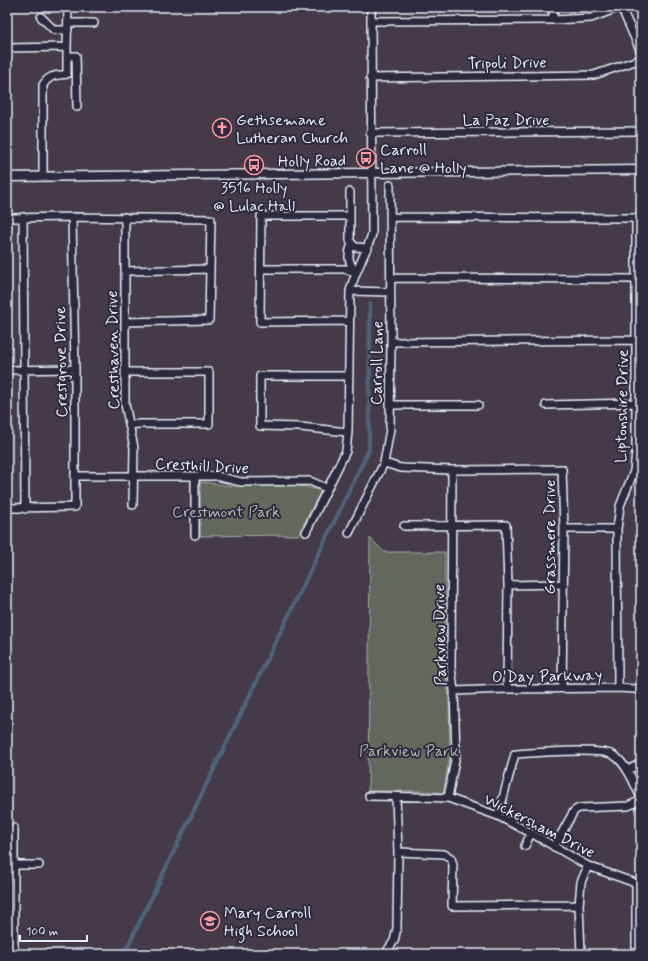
<svg xmlns="http://www.w3.org/2000/svg" width="648" height="961" font-family="Mynerve,sans-serif">
	<style>
		.green { fill: #60695c; stroke: #a4adaa }
		.lines { fill: none; stroke-linecap: round; stroke-linejoin: round }
		.canal { stroke: #4e6479; stroke-width: 4.5 }
		.minor-casing { stroke: #e8f1f8; stroke-width: 10 }
		.major-casing { stroke: #e8f1f8; stroke-width: 11 }
		.minor { stroke: #2f2a3d; stroke-width: 7 }
		.major { stroke: #2f2a3d; stroke-width: 8 }
		.labels { text-anchor: middle; stroke-width: 4; stroke-linejoin: round; paint-order: stroke }
		.street-label { font-size: 16px; fill: #e8f1f8; stroke: #2f2a3d }
		.poi-label { font-size: 16px; fill: #e8f1f8; stroke: #2f2a3d; text-anchor: start }
		.park-label { font-size: 16px; fill: #abb4b2; stroke: #2f2a3d }
	</style>
	<rect width="100%" height="100%" fill="#443a48"/>
	<filter id="ink" filterUnits="userSpaceOnUse"><feTurbulence type="fractalNoise" baseFrequency=".025" numOctaves="2"/><feDisplacementMap in="SourceGraphic" scale="8" xChannelSelector="R" yChannelSelector="G"/><feConvolveMatrix kernelMatrix="1 2 1 2 8 2 1 2 1" color-interpolation-filters="sRGB"/></filter>
	<g filter="url(#ink)">
		<path class="green" d="M200,482C212,482 223,486 234,486C262,487 294,481 321,491L298,535L200,536Z
			M370,538L384,552H445V668L449,700L450,756L443,793L427,791H368Z"/>
		<g class="lines">
			<path class="canal" d="M124,954L369,450L370,304"/>
			<g class="minor-casing">
				<path id="minor" d="M553,7V20
					M621,7L641,52
					M41,17L54,30H68
					M371,21L553,20L591,18L620,7
					M68,23H94
					M67,47L68,7
					M7,48L67,47V74C56,76 50,74 43,85V177
					M67,56H76L77,107
					M370,78L594,75L641,59
					M370,133L641,131
					M350,192V240L352,244L356,247L368,248
					M23,217L25,509
					M125,217V404L134,448L133,505
					M390,217L636,218V452L634,471L620,506L617,529L618,688
					M7,218L72,217L211,219L209,320L125,322
					M352,244C347,256 348,262 356,272
					M261,269H346L356,273
					M125,271L210,269
					M391,278L636,279
					M350,291L390,292
					M349,321L260,322L261,216H350
					M391,342L636,340
					M7,370L75,369
					M125,372H209V424H139L129,425
					M389,405H478
					M546,405L636,403
					M348,432L300,427L260,426V376H349
					M384,463L401,468L452,470L562,469L564,529L562,688
					M75,476H216L241,482L310,481L326,488
					M7,508L75,507V369L72,217
					M404,526L506,525L508,585L507,689
					M564,529H617
					M306,532L346,451L348,432L350,291C355,271 366,254 372,234L371,7
					M349,533L384,463L390,429L391,342L390,185
					M195,535V476
					M508,585L563,584
					M454,691L507,689L618,688L635,689L641,691
					M628,770L641,763
					M369,796L423,797L448,798L498,816L531,833L588,866L641,885
					M448,798L456,754L454,691L451,667L452,470
					M498,816L515,754C534,753 599,747 613,755C626,762 635,785 641,798
					M525,846L531,833
					M554,847L574,811L579,808L628,806L641,800
					M398,852L444,854L451,858L453,865L452,906L579,905
					M7,865H39
					M636,884V954
					M14,954V828
					M385,954L394,941L397,928L398,852L396,797
					M581,954L579,905L581,882L588,866"/>
			</g>
			<g class="major-casing">
				<path id="major" d="M7,177L641,170"/>
			</g>
			<use href="#minor" class="minor"/>
			<use href="#major" class="major"/>
		</g>
	</g>
	<defs>
		<g id="church-ring" transform="scale(1)"><circle r="9.5" fill="#2f2a3d" stroke="#ff9aa2" stroke-width="1.5"/><path d="M-1.2-6h2.4v3.5h3.3v2.4h-3.3V6h-2.4V-.1h-3.3v-2.4h3.3Z" fill="#ff9aa2"/></g>
		<g id="bus-ring" transform="scale(1)"><circle r="9.5" fill="#2f2a3d" stroke="#ff9aa2" stroke-width="1.5"/><path d="M-5-6H5V4H4V6H2V4H-2V6H-4V4H-5ZM-3.5-4V0h7V-4ZM-3.5 1.2v1.5H-2V1.2ZM2 1.2v1.5H3.5V1.2Z" fill="#ff9aa2"/></g>
		<g id="school-ring" transform="scale(1)"><circle r="9.5" fill="#2f2a3d" stroke="#ff9aa2" stroke-width="1.5"/><path d="M0-5L7-2L0 1L-7-2ZM-4 1L0 2.5L4 1V4Q0 6-4 4Z" fill="#ff9aa2"/></g>
	</defs>
	<g fill-rule="evenodd">
		<use href="#church-ring" x="222" y="128"/>
		<use href="#bus-ring" x="366" y="158"/>
		<use href="#bus-ring" x="254" y="165"/>
		<use href="#school-ring" x="210" y="921"/>
	</g>
	<g class="labels">
		<g class="street-label">
			<text transform="translate(507 62) rotate(-1)" y="6">Tripoli Drive</text>
			<text x="506" y="125">La Paz Drive</text>
			<text transform="translate(312 160) rotate(-1)" y="6">Holly Road</text>
			<text transform="translate(112 350) rotate(-91)" y="6">Cresthaven Drive</text>
			<text transform="translate(60 362) rotate(-91)" y="6">Crestgrove Drive</text>
			<text transform="translate(376 363) rotate(-89)" y="6">Carroll Lane</text>
			<text transform="translate(621 406) rotate(-89)" y="6">Liptonshire Drive</text>
			<text transform="translate(202 465) rotate(3)" y="6">Cresthill Drive</text>
			<text transform="translate(549 537) rotate(-90)" y="6">Grassmere Drive</text>
			<text transform="translate(439 635) rotate(-91)" y="6">Parkview Drive</text>
			<text transform="translate(547 675) rotate(-1)" y="6">O'Day Parkway</text>
			<text transform="translate(540 825) rotate(27)" y="6">Wickersham Drive</text>
		</g>
		<g class="poi-label">
			<text x="236" y="125">Gethsemane<tspan x="236" dy="18">Lutheran Church</tspan></text>
			<text x="380" y="155">Carroll<tspan x="380" dy="18">Lane @ Holly</tspan></text>
			<text x="254" y="193" text-anchor="middle">3516 Holly<tspan x="254" dy="18">@ Lulac Hall</tspan></text>
			<text x="224" y="918">Mary Carroll<tspan x="224" dy="18">High School</tspan></text>
		</g>
		<g class="park-label">
			<text x="226" y="517">Crestmont Park</text>
			<text x="409" y="756">Parkview Park</text>
		</g>
	</g>
	<rect width="648" height="961" fill="none" stroke="#2f2a3d" stroke-width="24"/>
	<rect x="12" y="12" width="624" height="937" fill="none" stroke="#e8f1f8" stroke-width="1.5" filter="url(#ink)"/>
	<path d="M20 935v6h67v-6" fill="none" stroke="#e8f1f8" stroke-width="2"/>
	<text x="26" y="935" font-size="12" fill="#e8f1f8" stroke="#2f2a3d" stroke-width="3" paint-order="stroke">100 m</text>
</svg>
